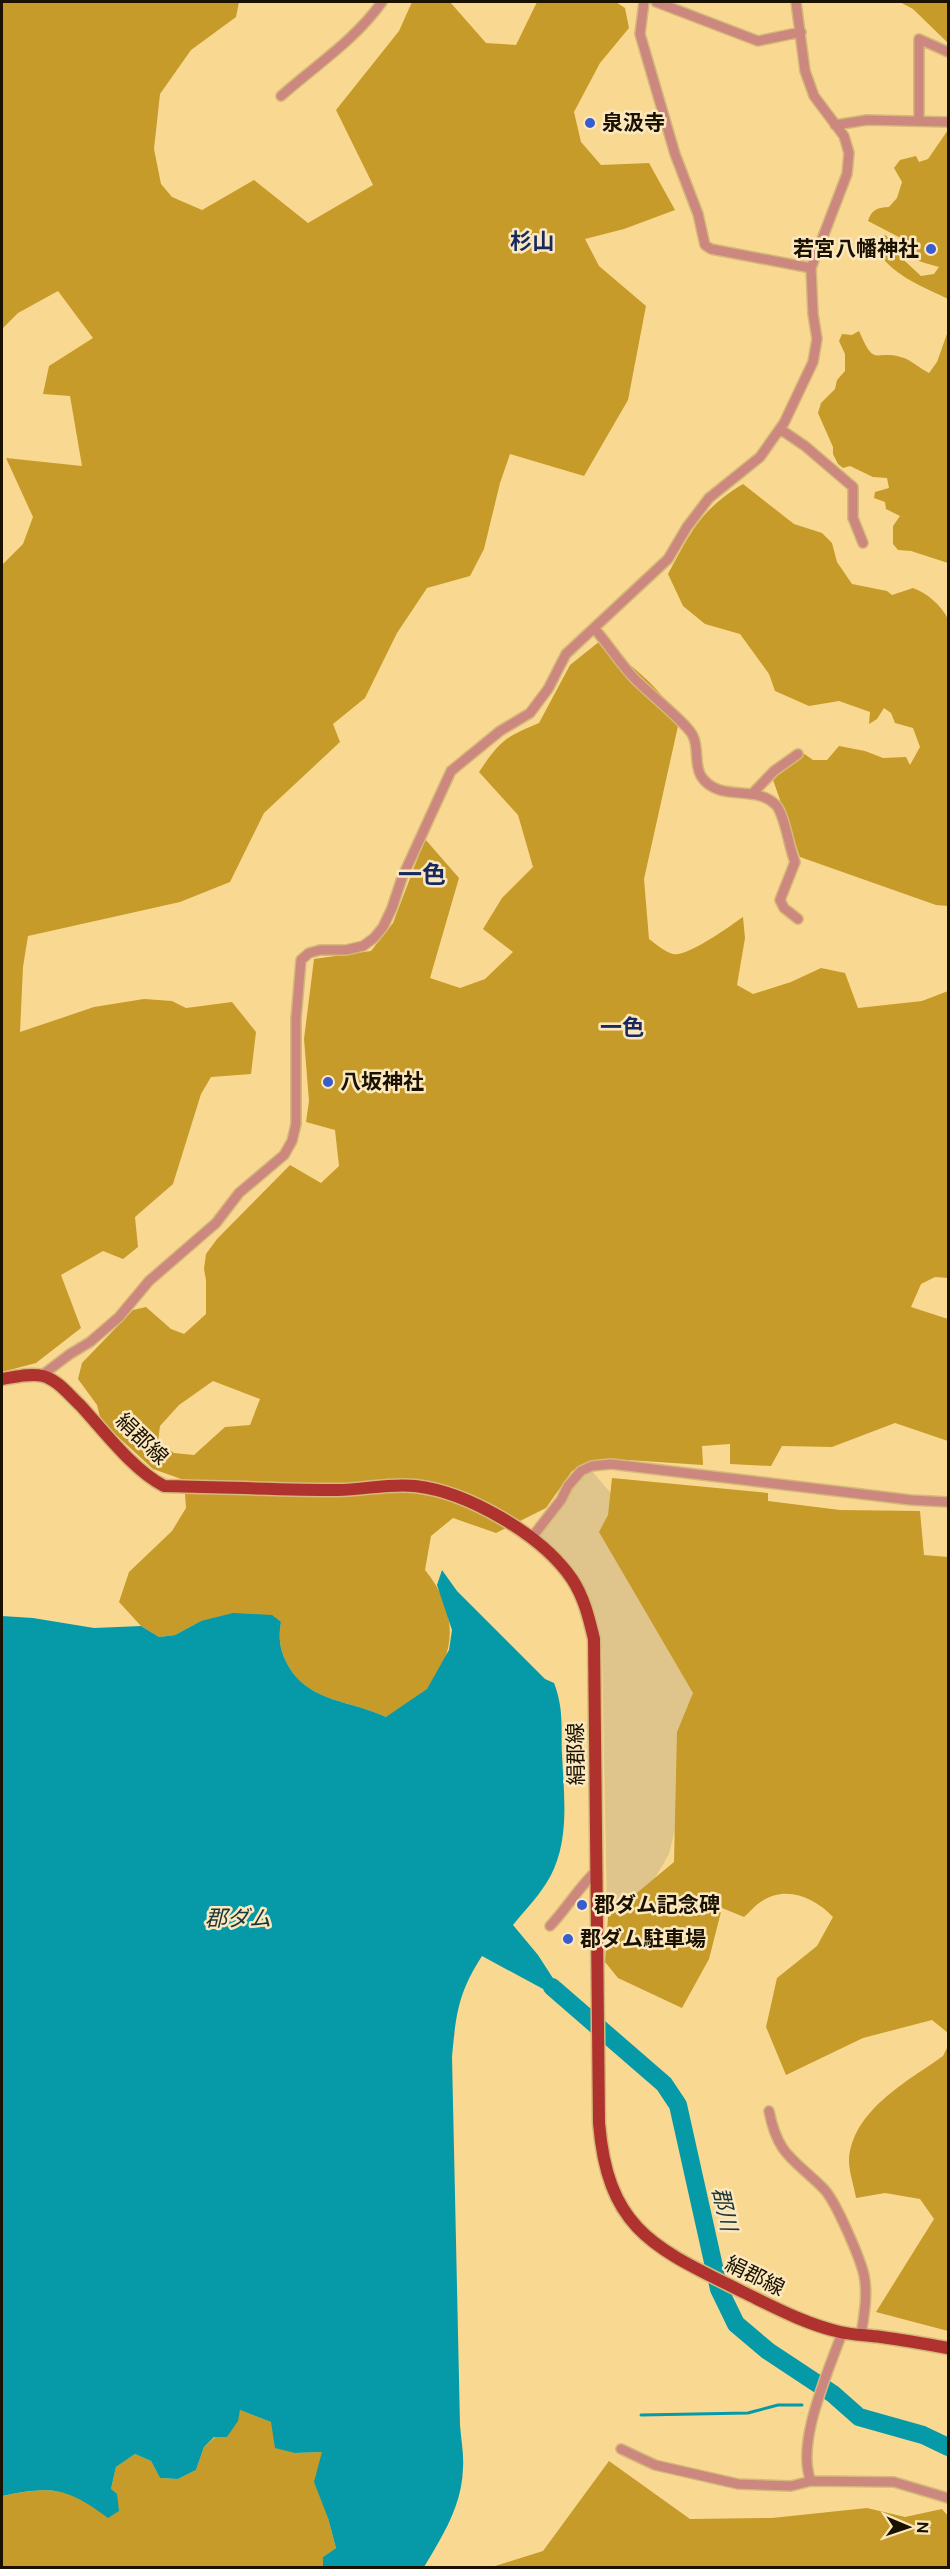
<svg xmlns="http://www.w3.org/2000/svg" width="950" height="2569" font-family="'DM Sans','Noto Sans JP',sans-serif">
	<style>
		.green { fill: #dfc58c }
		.forest { fill: #c69b29; fill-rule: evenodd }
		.water { fill: #0699a7 }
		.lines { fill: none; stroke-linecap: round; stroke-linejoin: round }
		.stream { stroke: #0699a7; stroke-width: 3 }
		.river { stroke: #0699a7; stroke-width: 18 }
		.minor-casing { stroke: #d5b97a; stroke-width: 12 }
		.major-casing { stroke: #d5b97a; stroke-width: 15 }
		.minor { stroke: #cc877f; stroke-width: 9 }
		.major { stroke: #b0322e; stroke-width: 12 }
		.poi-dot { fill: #385dce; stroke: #fbe8be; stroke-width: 2 }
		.labels { text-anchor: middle; stroke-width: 5; stroke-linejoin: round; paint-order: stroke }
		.poi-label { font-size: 21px; font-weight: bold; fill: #1a1100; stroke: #fbe8be; text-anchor: start }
		.street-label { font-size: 21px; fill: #1a1100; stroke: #fbe8be }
		.neighbourhood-label { font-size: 22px; font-weight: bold; fill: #17295f; stroke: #fbe8be }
		.water-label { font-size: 22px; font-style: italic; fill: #1b3538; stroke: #fbe8be }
		.quarter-label { font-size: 24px; font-weight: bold; fill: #17295f; stroke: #fbe8be }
	</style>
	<rect width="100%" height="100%" fill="#f9d991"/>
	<path class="green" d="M591,1470L626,1511L705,1706L669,1854L652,1883L607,1913L602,1651L588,1596L565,1560L539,1536L573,1485Z"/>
	<path class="forest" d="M2,2H239L236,17L191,50L160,94L154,149L161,184L172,197L202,210L254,180L308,223L373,185L336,110L399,31L412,2H450L486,43L516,45L537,2H616L625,8L629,28L600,63L574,112L581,142L601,165L649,163L675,210L624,229L585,239L599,266L646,306L628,400L584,476L510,454L500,483L484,549L470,576L427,588L397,633L365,698L333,724L340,742L264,813L230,882L180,902L28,936L23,967L20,1032L94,1007L144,999L172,1001L186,1008L232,1002L256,1032L251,1074L211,1077L201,1094L173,1184L135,1217L138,1247L123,1259L103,1251L61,1275L81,1328L36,1363L2,1372V565L23,544L33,517L6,458L82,466L70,396L43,394L49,366L93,338L58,291L18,313L2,329Z
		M900,2L948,3V43L913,9Z
		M948,130V299C924,287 895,277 879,253L884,250L895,252L921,276L934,274L939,267C920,262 894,254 882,237L885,235L894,242L912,249L914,245L868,221C871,210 878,207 889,207L897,198L902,182L894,168L900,160L916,156L919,162L928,159Z
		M859,331C876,370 874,348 904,358C912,361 921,369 929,373L937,362L948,331V563L911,551L898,550L893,544V526L900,516L886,509L885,502L874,498L875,492L889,488L887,478L873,477L850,466L843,468L838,464L833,454V447L818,413L821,403L835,389L837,380L845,371V354L839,341L842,334L852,335Z
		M743,484L794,524L822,533L832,543L837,562L852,584L887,591L892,595L913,588C927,593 941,605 948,619V906L936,905L800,857L772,777L803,753L813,760H827L839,746L865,751L883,758L906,757L910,765L920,747L913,728L895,723L891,713L884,708L877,719L869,724L870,712L839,701L809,706L775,691L769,674L740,634L705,624L683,606L668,574C691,532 700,510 743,484Z
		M600,641C621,657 659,686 671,709C674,714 676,721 678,726L644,879L649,939C656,944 665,952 673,954C688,957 730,926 743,917L745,938L737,985L753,994L791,982L821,968L845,973L858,1008L922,1001L948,991V1278L935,1277L921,1284L911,1307L948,1319V1441L895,1423L832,1447L782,1446L771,1466L730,1464V1444L702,1446L703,1465L628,1460L593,1463L572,1471L546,1508L496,1533L453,1518L431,1536L425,1570C456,1608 459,1650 428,1688C418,1701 400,1710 386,1717C353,1701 309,1702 289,1667C280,1651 278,1640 281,1622L201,1621L175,1635L159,1637L141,1626L119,1602L129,1572L172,1531L186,1508L184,1480L153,1469L101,1421L97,1405L78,1379L82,1363L133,1310L146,1307L171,1329L184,1334L206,1314V1280L204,1269L206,1254L217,1239L290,1165L321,1183L339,1166L335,1130L306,1122L309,1101L304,1039L314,959L371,951L393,923L425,839L459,878L430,978L460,988L485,979L513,952L483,929L502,898L533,867L518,815L479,772C500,741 505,737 539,723L570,665ZM213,1381L260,1399L250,1425L225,1427L194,1455L174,1453L158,1442L160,1426L179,1405Z
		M612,1478L768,1493V1501L840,1510L920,1511L924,1555L948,1557V2033L932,2020L863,2038L786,2075L766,2027L777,1978L817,1946L833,1917C815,1898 787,1885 762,1901C755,1905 750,1912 744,1917L722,1908L709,1959L682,2008L618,1978L605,1962L608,1917L674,1862L677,1732L693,1693L599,1532L608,1515Z
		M948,2046V2331L876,2312L934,2219L920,2199L885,2193L856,2198C854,2186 849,2172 849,2161C851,2111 908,2081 943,2056Z
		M240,2410L271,2422L295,2453L322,2452L328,2518L336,2548L323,2557V2567L2,2568V2496C37,2489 64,2484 95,2508L111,2489L116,2467L135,2454L151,2461L160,2478L178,2479L196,2470L204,2447L215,2437H227Z
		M609,2461L690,2519L772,2518L867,2508L905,2517L942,2509L948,2516V2567H492L543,2551Z"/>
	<path class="water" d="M442,1570L457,1591L545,1679L554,1683C564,1709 561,1728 562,1755C564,1796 570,1840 550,1877C540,1895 526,1909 513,1925L538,1955L569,2003L482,1956C458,1993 456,2014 452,2057L460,2425C461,2439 464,2454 463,2468C462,2506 443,2535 424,2567H323V2557L336,2548L328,2518L314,2482L322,2452L295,2453L275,2448L271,2422L240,2410L238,2421L227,2437H214L204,2447L196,2470L178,2479L160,2478L151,2461L135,2454L116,2467L111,2489L117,2494L119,2511L108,2518C66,2487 52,2486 2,2496V1616L33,1618L94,1628L141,1626L159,1637L175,1635L201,1621L233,1613L272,1615L281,1622C278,1640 280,1651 289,1667C309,1702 353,1701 386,1717L427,1689L449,1650L452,1630L437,1585Z"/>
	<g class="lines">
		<path class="stream" d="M842,2406H845
			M641,2415L748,2413L778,2405H802"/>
		<path class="river" d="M552,1987L664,2084L678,2105L719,2289L736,2324L768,2351L833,2394L859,2417L923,2435L948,2447"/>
		<g class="minor-casing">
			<path id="minor" d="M644,2L640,34L675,154L698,214L705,245L711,249L811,268
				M656,2L758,41L801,32
				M281,96C316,65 355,40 382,2
				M919,121V39L948,52
				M835,125L867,120L948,122
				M780,429L805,446L853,487V518L863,543
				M594,628C608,644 619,662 634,678C646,691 688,724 693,736C699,748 694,764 701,776C718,803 756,784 776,805C785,815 789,848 795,862L780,900L784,908L798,919
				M752,794L774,771L798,754
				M41,1376L70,1354L90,1342L119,1317L149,1281L216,1223L239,1193L284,1155L292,1141L296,1124V1019L301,960L309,953L320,950H346L363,946L374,938L383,927L392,908L402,878L451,771L500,731L530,713L548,689L566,654L668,559L687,527L709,498L760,457L784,423L813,362L817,339L813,314L811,268L847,174L849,153L844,136L814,96L805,71L796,2
				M533,1536L561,1500L568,1486L581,1471L592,1466L611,1464L911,1500L948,1502
				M550,1926C567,1908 579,1887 597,1870
				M769,2111C778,2156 793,2158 823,2188C835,2199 860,2258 864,2275C868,2294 864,2316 861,2335
				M621,2449L655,2465L738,2484L791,2486L811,2481L894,2482L948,2498
				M811,2481C795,2444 829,2370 842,2333"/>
		</g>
		<g class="major-casing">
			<path id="major" d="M2,1379C15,1377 30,1373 43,1376C58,1380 69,1395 80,1405C104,1431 133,1470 164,1486C222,1487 280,1490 338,1490C363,1490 390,1483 415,1486C468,1492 542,1535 572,1579C584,1597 589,1618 594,1639L599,2123C608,2231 655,2248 743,2292C774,2307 805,2324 840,2332C853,2335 867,2335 881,2337C903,2340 926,2344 948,2348"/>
		</g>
		<use href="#minor" class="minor"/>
		<use href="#major" class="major"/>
	</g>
	<g class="poi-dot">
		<circle cx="590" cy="123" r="6"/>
		<circle cx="931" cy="249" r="6"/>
		<circle cx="328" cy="1082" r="6"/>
		<circle cx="582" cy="1905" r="6"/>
		<circle cx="568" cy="1939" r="6"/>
	</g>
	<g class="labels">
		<g class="poi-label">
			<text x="602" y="130">泉汲寺</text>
			<text x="919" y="256" text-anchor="end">若宮八幡神社</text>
			<text x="340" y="1089">八坂神社</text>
			<text x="594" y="1912">郡ダム記念碑</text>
			<text x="580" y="1946">郡ダム駐車場</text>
		</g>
		<g class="street-label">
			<text transform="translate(142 1439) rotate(44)" y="7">絹郡線</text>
			<text transform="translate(576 1754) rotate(-91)" y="7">絹郡線</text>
			<text transform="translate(755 2276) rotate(26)" y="7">絹郡線</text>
		</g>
		<g class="neighbourhood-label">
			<text x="532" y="249">杉山</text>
			<text x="622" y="1035">一色</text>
		</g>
		<g class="water-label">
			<text x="238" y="1926">郡ダム</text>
			<text transform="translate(725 2209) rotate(77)" y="8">郡川</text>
		</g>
		<g class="quarter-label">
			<text x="422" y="883">一色</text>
		</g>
	</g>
	<rect width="950" height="2569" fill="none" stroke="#1a1100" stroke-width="6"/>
	<g transform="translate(908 2527) rotate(92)" stroke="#fbe8be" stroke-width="4.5" paint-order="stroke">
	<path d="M0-4.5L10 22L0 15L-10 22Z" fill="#1a1100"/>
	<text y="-9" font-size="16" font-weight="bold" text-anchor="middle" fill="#1a1100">N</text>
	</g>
</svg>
